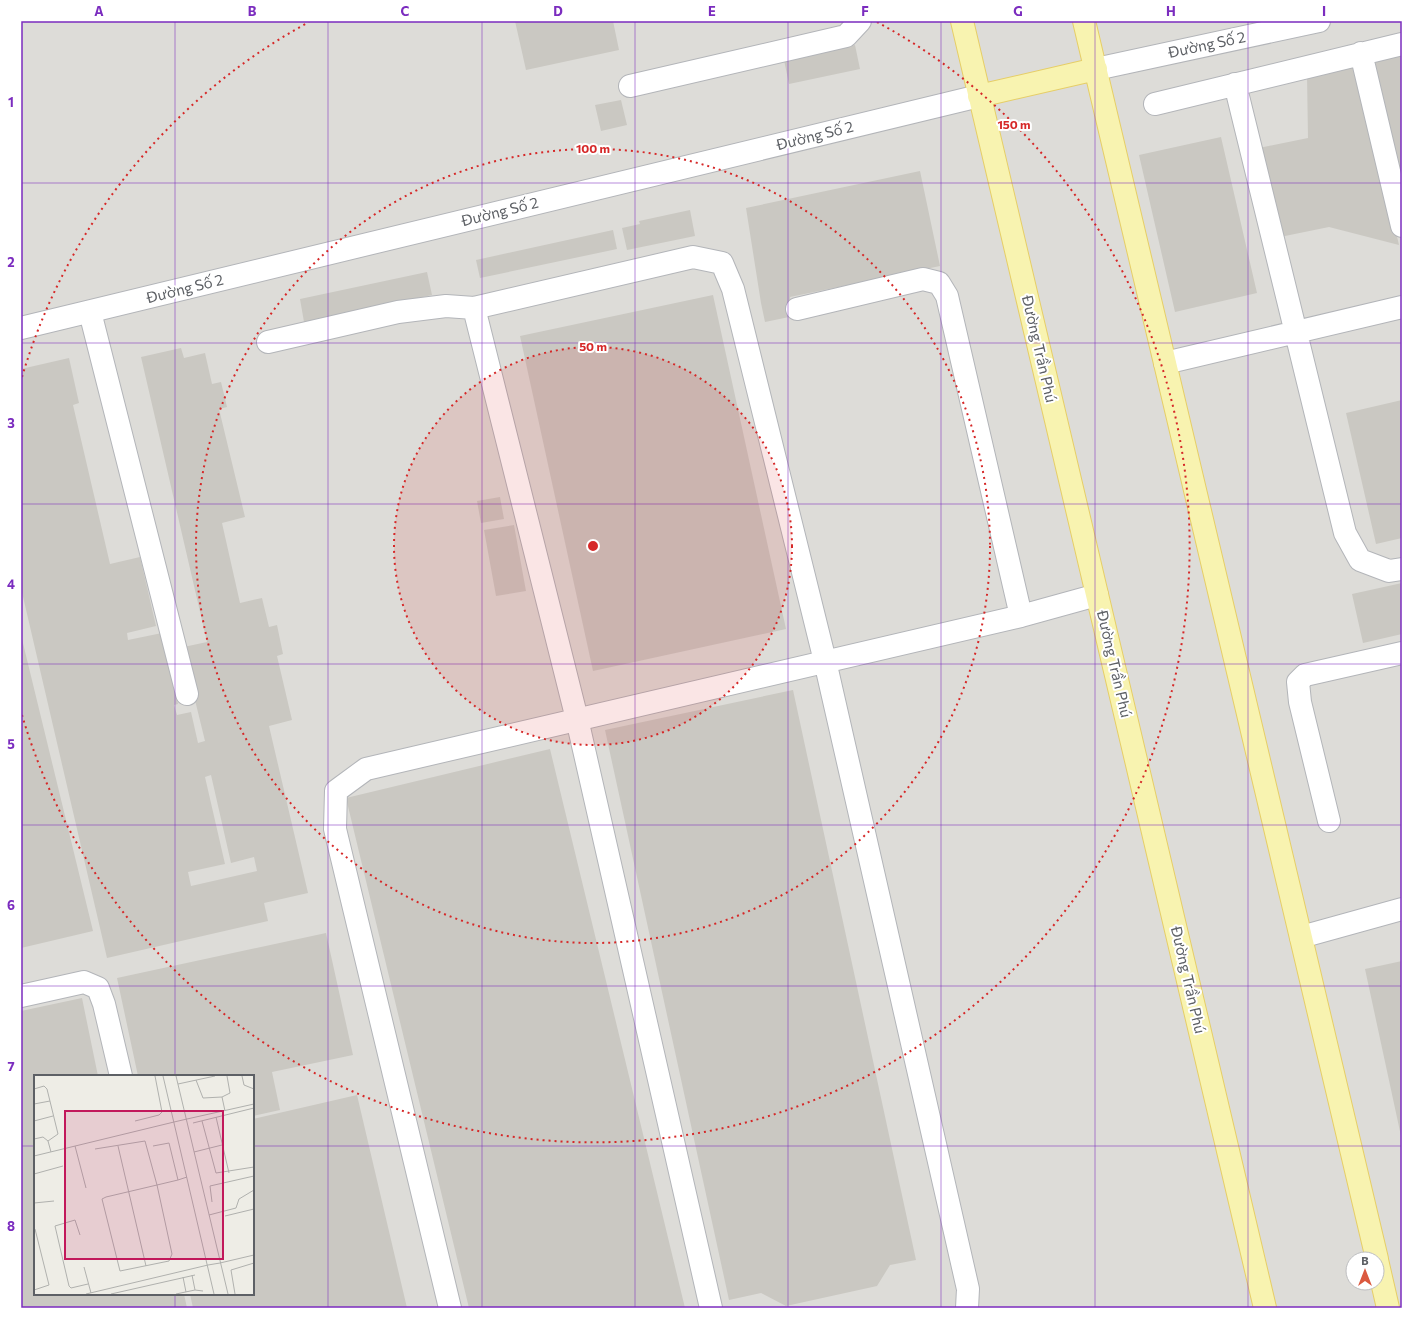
<svg xmlns="http://www.w3.org/2000/svg" width="1423" height="1329" font-family="Commissioner,sans-serif">
	<style>
		.industrial { fill: #dddcd8; fill-rule: evenodd }
		.building { fill: #cac8c2; fill-rule: evenodd }
		.lines { fill: none; stroke-linecap: round; stroke-linejoin: round }
		.minor-casing { stroke: #b3b5b9; stroke-width: 24 }
		.major-casing { stroke: #e6ce67; stroke-width: 24 }
		.minor { stroke: #fff; stroke-width: 22 }
		.major { stroke: #f8f3b0; stroke-width: 22 }
		.grid { fill: none; stroke: #7b2cbf; stroke-width: 1; stroke-opacity: 0.55 }
		.ring { fill: none; stroke: #d62828; stroke-width: 2; stroke-dasharray: 2 4 }
		.labels { text-anchor: middle; stroke-width: 4; stroke-linejoin: round; paint-order: stroke }
		.street-label { font-size: 15px; fill: #5d6065; stroke: #fff }
		.inset-road { fill: none; stroke: #b0b1ae; stroke-width: 1 }
		.view { fill: #c2185b; fill-opacity: 0.15; stroke: #c2185b; stroke-width: 2 }
		.inset-edge { fill: none; stroke: #5d6065; stroke-width: 2 }
		.centre { fill: #d62828; stroke: #fff; stroke-width: 2 }
		.ring-label { font-size: 12px; text-anchor: middle; font-weight: bold; fill: #d62828; stroke: #fff; stroke-width: 4; stroke-linejoin: round; paint-order: stroke }
		.neatline { fill: none; stroke: #7b2cbf; stroke-width: 1.5 }
		.grid-label { font-size: 13px; text-anchor: middle; font-weight: bold; fill: #7b2cbf }
	</style>
	<rect width="100%" height="100%" fill="#eeede6"/>
	<path class="industrial" d="M21,21H1402V1308H21ZM35,1076H253V1294H35ZM1353,1259H1377V1283H1353Z"/>
	<path class="building" d="M515,21H613L619,50L526,70Z
		M855,45L860,69L789,84L784,60Z
		M1402,51V223L1369,59Z
		M1357,64L1399,245L1329,227L1280,237L1259,148L1308,138L1307,75Z
		M621,100L627,125L601,131L595,105Z
		M1221,137L1257,293L1175,312L1139,155Z
		M920,171L940,266L790,297L794,316L765,322L761,303L746,208Z
		M690,210L695,236L627,250L622,228L640,224L639,221Z
		M613,230L617,249L480,278L476,260Z
		M427,272L432,295L304,322L300,299Z
		M713,295L786,629L593,671L520,336Z
		M181,348L184,358L205,353L212,384L221,382L227,407L219,409L245,517L222,523L240,603L262,598L269,627L277,625L283,654L277,656L292,720L269,726L308,893L264,903L268,921L107,958L21,588V369L69,358L79,403L73,405L110,564L140,557L156,626L127,633L128,640L162,633L178,704L174,705L177,715L191,712L198,743L205,741L194,696L198,695L192,668L184,670L179,648L207,642L141,357ZM211,775L231,863L254,857L257,871L191,886L188,872L225,864L205,777Z
		M1402,400V538L1376,544L1346,413Z
		M500,497L504,519L481,523L477,501Z
		M514,525L526,591L496,596L484,530Z
		M1402,583V634L1363,643L1352,594Z
		M21,635L93,931L21,948Z
		M793,690L916,1260L890,1265L877,1286L786,1306L761,1293L729,1300L605,730Z
		M550,749L685,1308H469L346,798Z
		M326,933L353,1055L272,1072L280,1110L253,1116V1076H138L117,978Z
		M1402,961V1136H1401L1365,969Z
		M82,998L98,1076H35V1294H184L187,1308H21V1011Z
		M357,1095L407,1308H193L190,1294H253V1119Z"/>
	<g class="lines">
		<g class="minor-casing">
			<path id="minor" d="M1361,53L1402,226
				M1096,69L1319,21
				M1235,84L1345,533L1360,560L1389,571L1402,569
				M630,86L846,36L860,21
				M1155,104L1402,44
				M474,308L577,719L711,1308
				M797,309L923,279L939,283L947,296L1021,616
				M90,312L187,694
				M21,328L979,96
				M268,342L398,312L446,306L474,308L693,257L722,263L733,289L825,661L968,1289L967,1308
				M1165,363L1402,307
				M1329,821L1300,702L1298,682L1305,675L1402,653
				M1301,937L1402,909
				M21,996L84,982L98,988L104,1004L121,1076
				M450,1308L335,829L336,791L366,769L1021,616L1097,595"/>
		</g>
		<g class="major-casing">
			<path id="major" d="M962,21L1265,1308
				M1084,21L1377,1259
				M979,96L1096,69
				M1377,1260L1388,1308"/>
		</g>
		<use href="#minor" class="minor"/>
		<use href="#major" class="major"/>
	</g>
	<path class="grid" d="M175,21V1076M328,21V1308M482,21V1308M635,21V1308M788,21V1308M941,21V1308M1095,21V1308M1248,21V1308M21,183H1402M21,343H1402M21,504H1402M21,664H1402M21,825H1402M21,986H1402M21,1146H35M253,1146H1402M175,1294V1308"/>
	<circle cx="593" cy="546" r="199" fill="#d62828" fill-opacity=".12"/>
	<g class="ring">
		<circle cx="593" cy="546" r="199"/>
		<circle cx="593" cy="546" r="397"/>
		<path d="M22 377A596 596 0 0 1 309 22M877 22A596 596 0 1 1 22 715"/>
	</g>
	<g class="labels">
		<g class="street-label">
			<text transform="translate(1207 45) rotate(-12)" y="5">Đường Số 2</text>
			<text transform="translate(815 136) rotate(-14)" y="5">Đường Số 2</text>
			<text transform="translate(500 212) rotate(-14)" y="5">Đường Số 2</text>
			<text transform="translate(185 289) rotate(-14)" y="5">Đường Số 2</text>
			<text transform="translate(1039 349) rotate(77)" y="5">Đường Trần Phú</text>
			<text transform="translate(1114 664) rotate(77)" y="5">Đường Trần Phú</text>
			<text transform="translate(1188 980) rotate(77)" y="5">Đường Trần Phú</text>
		</g>
	</g>
	<g transform="translate(34 1075)">
		<rect width="220" height="220" fill="#eeede6"/>
		<path class="inset-road" d="M129,1L180,219M142,1L194,219M208,1L210,10L220,14M162,5L169,23L188,22L191,36M144,9L181,1M0,14L10,11L13,14L24,59L14,66L17,77M188,22L196,18L193,1M0,29L16,26M182,42L195,98M153,44L220,29M0,46L19,41M101,46L125,40L128,37L121,1M168,46L182,98L220,92M140,47L153,44M159,48L220,33M0,64L9,62L14,66M41,71L52,113M84,71L112,191M119,71L135,68L144,105M61,74L111,66L123,110L138,179L135,186L86,196L68,124L72,122L123,110L144,105L153,102M160,77L188,70M0,81L140,47M0,99L29,91M178,127L176,111L220,101M0,128L20,126M175,140L202,133L205,124L220,115M191,141L220,134M46,160L41,145L21,151L35,211L37,213L54,209M186,188L220,180M174,190L186,188M50,192L57,218M158,200L161,215M149,202L152,217M0,215L15,210L1,154M52,219L174,190M77,219L161,200M142,219L161,215L169,216M201,219L197,195L220,188"/>
		<path class="view" d="M31,36H189V184H31Z"/>
		<rect width="220" height="220" class="inset-edge"/>
	</g>
	<circle cx="593" cy="546" r="6" class="centre"/>
	<g class="ring-label">
		<text x="1014" y="129">150 m</text>
		<text x="593" y="153">100 m</text>
		<text x="593" y="351">50 m</text>
	</g>
	<rect width="1423" height="1329" fill="none" stroke="#ffffff" stroke-width="44"/>
	<g transform="translate(1365 1271)"><circle r="19" fill="#ffffff" stroke="#bebfc1"/>
	<path d="M0-3L7 15L0 10L-7 15Z" fill="#db593f"/>
	<text y="-6" font-size="11" font-weight="bold" text-anchor="middle" fill="#5d6065">B</text>
	</g>
	<rect x="22" y="22" width="1379" height="1285" class="neatline"/>
	<g class="grid-label">
		<text x="99" y="16">A</text>
		<text x="252" y="16">B</text>
		<text x="405" y="16">C</text>
		<text x="558" y="16">D</text>
		<text x="712" y="16">E</text>
		<text x="865" y="16">F</text>
		<text x="1018" y="16">G</text>
		<text x="1171" y="16">H</text>
		<text x="1324" y="16">I</text>
		<text x="11" y="107">1</text>
		<text x="11" y="267">2</text>
		<text x="11" y="428">3</text>
		<text x="11" y="589">4</text>
		<text x="11" y="749">5</text>
		<text x="11" y="910">6</text>
		<text x="11" y="1071">7</text>
		<text x="11" y="1231">8</text>
	</g>
</svg>
